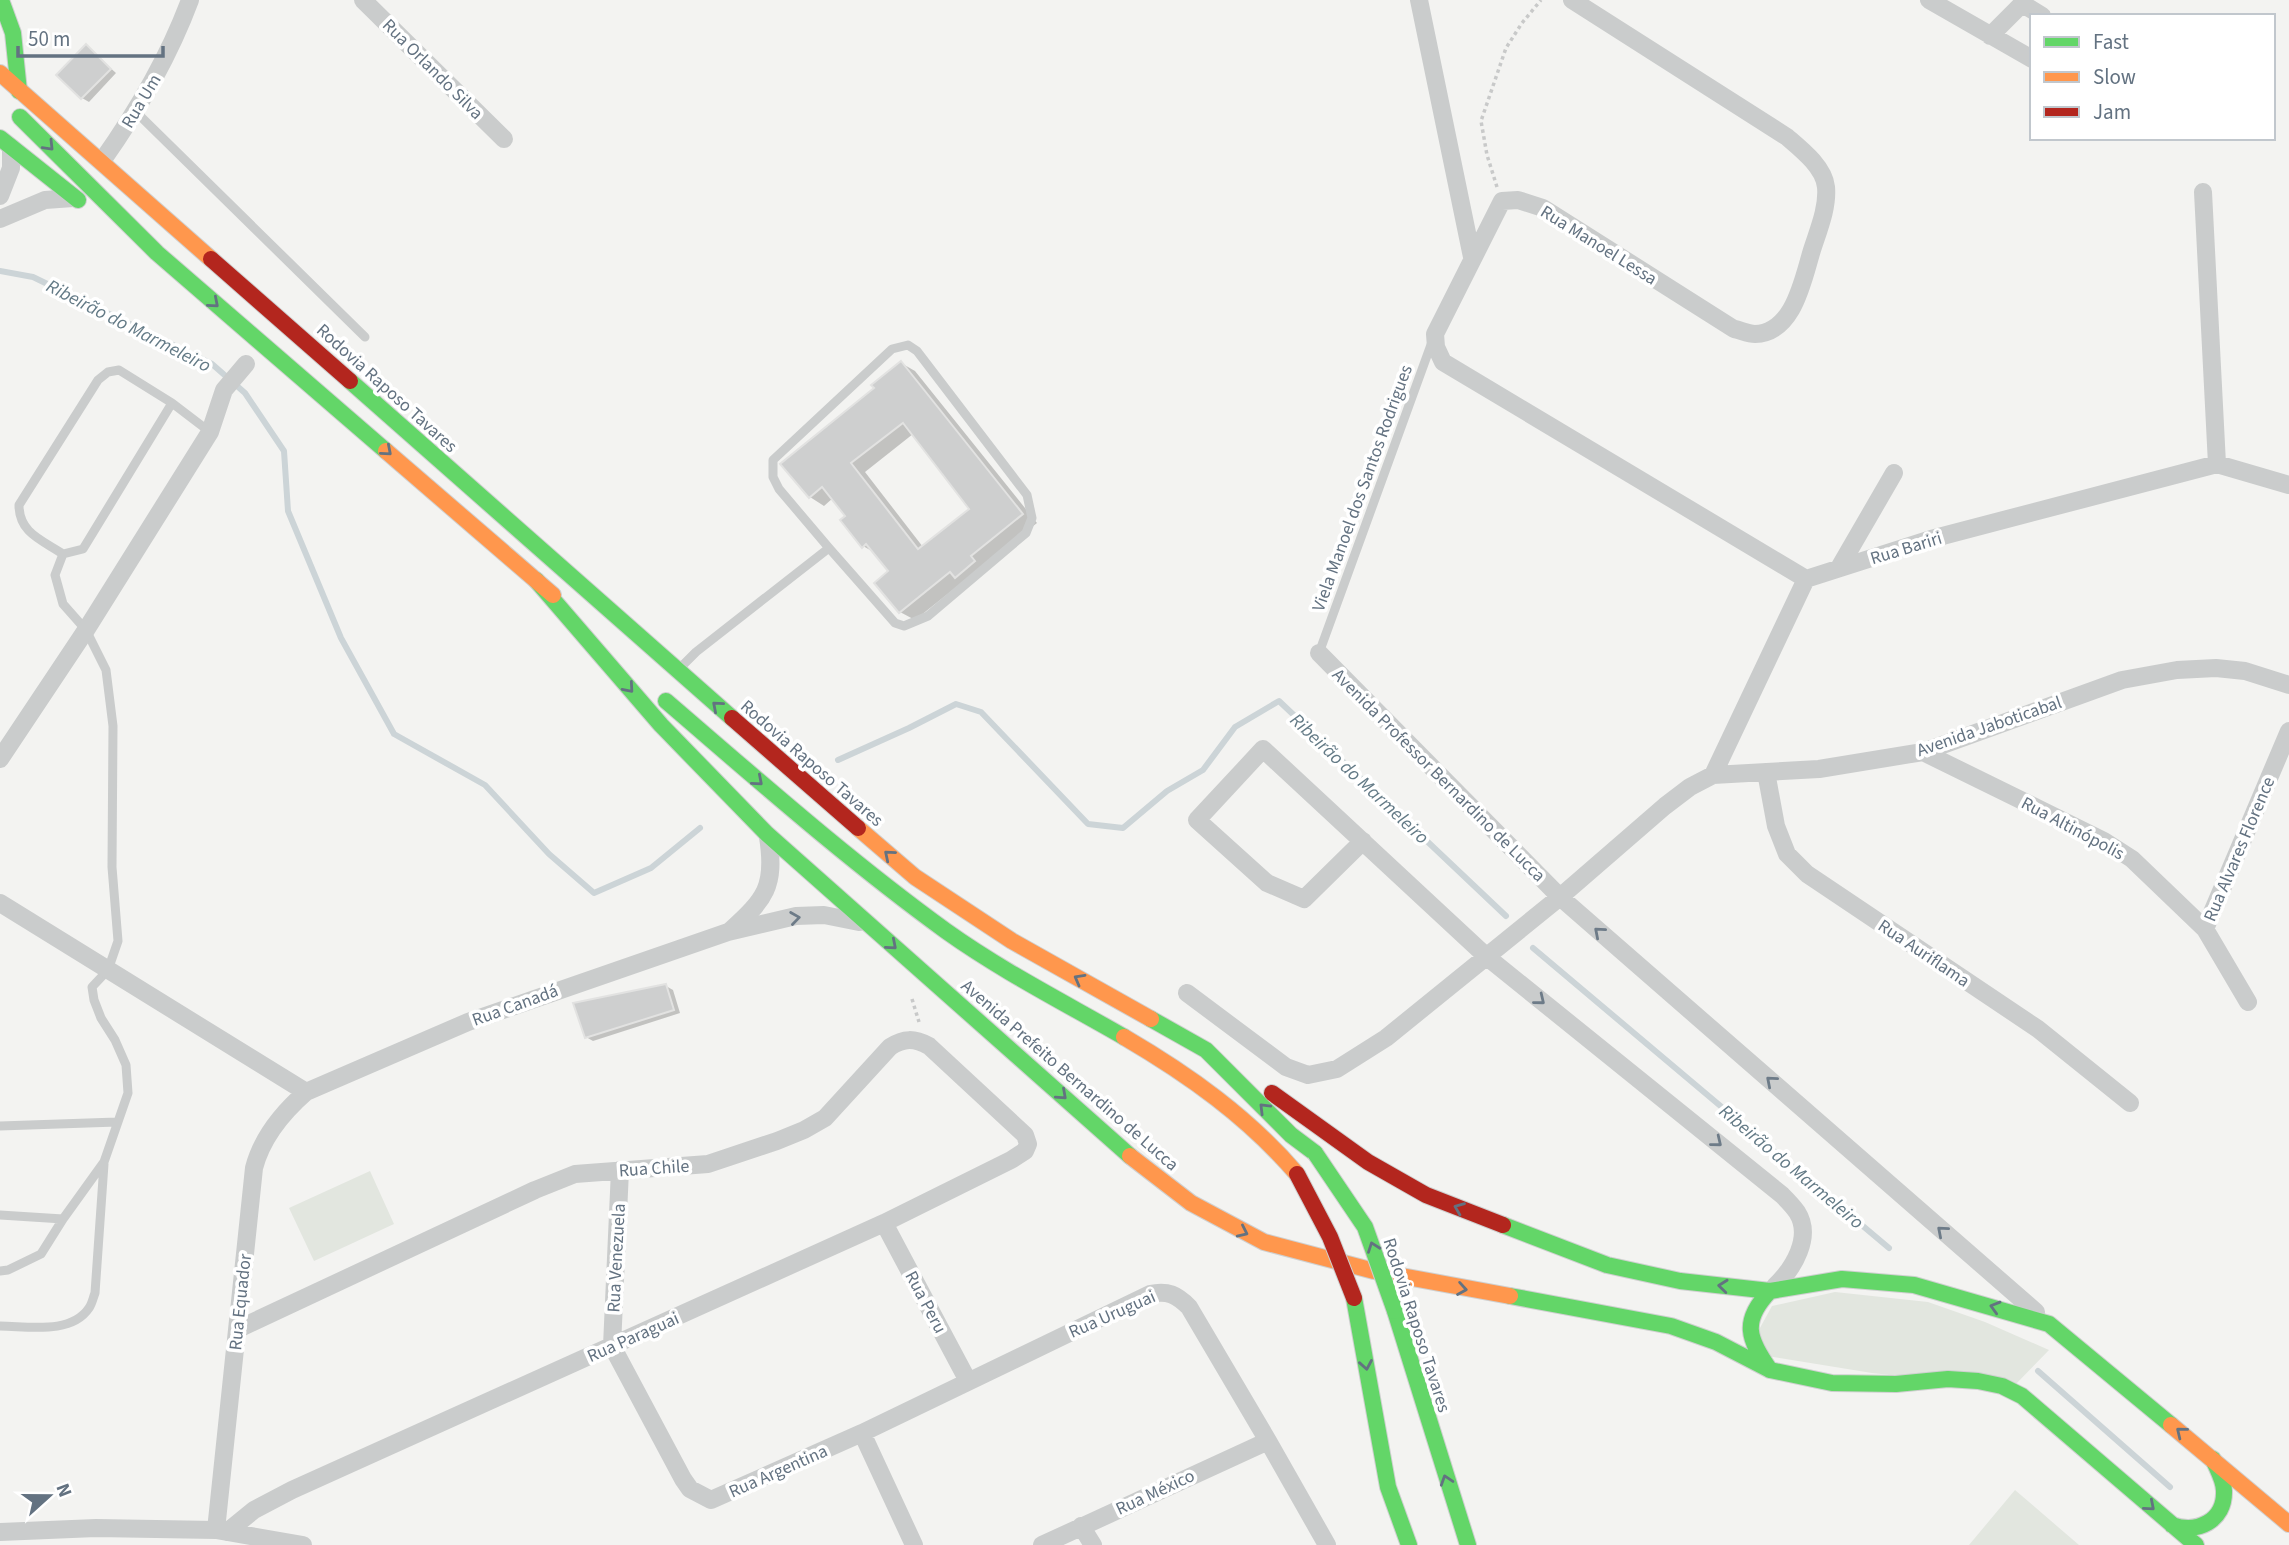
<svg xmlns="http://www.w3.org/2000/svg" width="2289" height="1545" font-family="'Source Sans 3',sans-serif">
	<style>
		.grass { fill: #e2e6df }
		.shadow { fill: #0003; fill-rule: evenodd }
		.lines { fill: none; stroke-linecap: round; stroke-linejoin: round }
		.stream { stroke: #ccd4d7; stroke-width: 6 }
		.building { fill: #cecfcf; stroke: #e2e2e1; stroke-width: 2; fill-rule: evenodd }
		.fast-casing { stroke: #cfd0d0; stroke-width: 18 }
		.slow-casing { stroke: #cfd0d0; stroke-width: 18 }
		.jam-casing { stroke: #cfd0d0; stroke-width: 18 }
		.path { stroke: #c8c9c9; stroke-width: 3.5; stroke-dasharray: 3.5 3.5; stroke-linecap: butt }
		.lane { stroke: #cacccc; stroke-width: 9 }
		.street { stroke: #cacccc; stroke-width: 18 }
		.fast { stroke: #63d668; stroke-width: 16 }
		.slow { stroke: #ff974d; stroke-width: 16 }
		.jam { stroke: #b3261e; stroke-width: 16 }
		.fast-bridge-casing { stroke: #cfd0d0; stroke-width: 18; stroke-linecap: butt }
		.jam-bridge-casing { stroke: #cfd0d0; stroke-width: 18; stroke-linecap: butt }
		.fast-bridge { stroke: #63d668; stroke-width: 16 }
		.jam-bridge { stroke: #b3261e; stroke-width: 16 }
		.oneway { stroke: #637281 }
		.oneway2 { stroke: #6d7b88 }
		.labels { text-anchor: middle; stroke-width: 7; stroke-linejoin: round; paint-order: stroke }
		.street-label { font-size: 18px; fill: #637281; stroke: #fff }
		.water-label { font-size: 19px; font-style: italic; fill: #637a86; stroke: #fff }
	</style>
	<rect width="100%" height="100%" fill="#f3f3f1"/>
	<path class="grass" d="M370,1171L394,1224L314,1261L289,1208Z
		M1835,1292L1928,1302L1985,1322L2049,1350L2012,1388L1872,1373L1767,1356L1755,1337L1772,1306Z
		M2015,1490L2079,1545H1969Z"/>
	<path class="shadow" d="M86,46L116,73L89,102L82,98Z
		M901,363L915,371L1037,523L915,620L900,612L891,572L877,554L863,546L847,516L833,498L824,506L810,497L876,388ZM913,434L971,509L923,547L865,472Z
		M666,986L673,990L680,1013L593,1041L586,1037Z"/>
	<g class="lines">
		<path class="stream" d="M0,271L33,277L212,364L245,393L284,451L288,511L341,638L394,734L485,785L549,854L594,893L651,868L700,828
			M838,760L909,728L956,704L981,712L1088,824L1123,828L1167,791L1203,770L1235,727L1279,701L1506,916
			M1533,948L1889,1248
			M2038,1371L2170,1487"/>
	</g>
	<path class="building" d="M86,44L111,69L81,99L56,75Z
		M901,361L1023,514L971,556L975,561L955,578L950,572L899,613L874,583L888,571L866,544L862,548L840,520L845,516L822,487L809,498L780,464L874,388L871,385ZM903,423L969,509L918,549L851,463Z
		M666,984L674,1010L585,1038L573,1003Z"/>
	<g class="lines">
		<g class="fast-casing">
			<path id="fast" d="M1,0L13,33L19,91
				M20,117L157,253L386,451
				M0,138L78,200
				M350,381L732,718
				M536,580L661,725L767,834L1130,1156
				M666,701C758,780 848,860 946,931C1002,971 1065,1003 1124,1037
				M1151,1019L1206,1050L1291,1135L1315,1153
				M1503,1225L1607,1265L1680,1281L1770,1291L1842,1279L1914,1285L2049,1324L2171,1425
				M1770,1291C1741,1321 1748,1339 1770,1370
				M1510,1296L1671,1326L1716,1342L1770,1370L1832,1383L1896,1384L1948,1379L1978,1381L2002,1386L2022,1396L2196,1545
				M1354,1298L1388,1487L1409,1545
				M1395,1311L1468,1545
				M2172,1525C2197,1534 2225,1521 2224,1491C2224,1480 2217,1469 2213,1459"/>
		</g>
		<g class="slow-casing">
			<path id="slow" d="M0,73L211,259
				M386,451L553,595
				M858,828L915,877L1012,941L1151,1019
				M1124,1037C1189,1075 1248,1117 1297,1174
				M1130,1156L1191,1203L1264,1242L1374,1271L1510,1296
				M2171,1425L2289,1524"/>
		</g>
		<g class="jam-casing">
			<path id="jam" d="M211,259L350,381
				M732,718L858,828
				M1272,1093L1368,1162L1426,1195L1503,1225"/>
		</g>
		<path class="path" d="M1497,187L1487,155L1481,121L1506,48L1522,23L1541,0
			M912,999L919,1022"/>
		<path class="lane" d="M136,112L365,337
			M908,345L917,351L1027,495L1032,518L1026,533L928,616L904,626L895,623L829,548L779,489L773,477V460L892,349Z
			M172,403L83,549L63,554C42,540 19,533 19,505L98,380L108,372L119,370L172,403L210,432
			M1319,653L1432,342
			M681,667L696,652L829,548
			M0,1126L117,1122
			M0,1215L63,1219
			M0,1271L8,1270L41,1254L63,1219L104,1162L128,1093L126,1065L115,1040L101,1018L94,1000L92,987L108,970L118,941L112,867L113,726L106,670L86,630L63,604L55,575L63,554
			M0,1326C27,1326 71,1335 89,1308C92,1304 93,1298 95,1293L104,1164"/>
		<path class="street" d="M363,0L504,139
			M1419,0L1472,257
			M1572,0L1787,137C1801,149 1824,167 1826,187C1828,208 1818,231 1812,250C1803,279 1794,333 1755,334C1748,334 1740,330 1734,329L1543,208L1518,200L1502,201L1435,334L1436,347L1443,362L1806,579
			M1929,0L2032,59
			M1990,36L2020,6H2026L2042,16
			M102,161C138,110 168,59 190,0
			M2203,192L2217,464
			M0,196L11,168V147
			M0,219L45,200L73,198
			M2217,464L2289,485
			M1839,568L1894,473
			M1319,653L1560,897L2036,1312
			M1923,752L2104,841L2132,859L2205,929L2248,1002
			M0,759L86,630L210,432L224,390L246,364
			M1766,772L1776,826L1787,854L1807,874L2038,1029L2130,1103
			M1713,775L1806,579L1931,539L2217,464
			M1363,841L1304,899L1267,883L1197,820L1263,749L1487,957L1782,1195C1787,1200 1793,1206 1797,1212C1813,1237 1793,1269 1775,1286
			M0,903L306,1092
			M2205,929L2289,731
			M730,931C765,899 776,887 768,837
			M1187,993L1286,1067L1308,1075L1337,1069L1386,1038L1560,897L1665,806L1690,787L1713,775L1819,769L1923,752L2122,680L2177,670L2216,668L2245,671L2289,685
			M884,1223L968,1381
			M612,1346L683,1479L690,1489L711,1500L862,1433L1150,1294C1168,1290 1177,1295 1189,1307L1268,1441L1327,1545
			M612,1346L620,1170
			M862,1433L914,1545
			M1081,1526L1093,1545
			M216,1530L254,1168C262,1137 282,1113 306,1092L468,1022L728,932L796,916L824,915L859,922
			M0,1532L96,1528L216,1530L303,1545
			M227,1532L254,1510L292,1490L884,1223L1011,1160L1025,1151L1028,1144L1025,1135L929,1046C914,1038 904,1038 890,1047L825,1118L804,1130L777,1141L708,1164L575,1174L535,1190L238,1329
			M1042,1545L1268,1441"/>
		<use href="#fast" class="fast"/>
		<use href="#slow" class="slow"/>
		<use href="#jam" class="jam"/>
		<g class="fast-bridge-casing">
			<path id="fast-bridge" d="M1315,1153L1365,1227L1395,1311"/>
		</g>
		<g class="jam-bridge-casing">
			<path id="jam-bridge" d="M1297,1174L1330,1237L1354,1298"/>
		</g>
		<use href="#fast-bridge" class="fast-bridge"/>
		<use href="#jam-bridge" class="jam-bridge"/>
	</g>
	<defs><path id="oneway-chevron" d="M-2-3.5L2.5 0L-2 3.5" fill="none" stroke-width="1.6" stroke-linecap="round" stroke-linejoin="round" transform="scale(1.75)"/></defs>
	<g class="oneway">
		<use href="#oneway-chevron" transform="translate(49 146) rotate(46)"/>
		<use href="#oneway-chevron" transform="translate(214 303) rotate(41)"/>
		<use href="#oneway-chevron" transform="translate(387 451) rotate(41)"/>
		<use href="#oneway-chevron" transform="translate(629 688) rotate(49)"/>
		<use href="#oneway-chevron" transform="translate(717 706) rotate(-139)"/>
		<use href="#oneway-chevron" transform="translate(758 781) rotate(41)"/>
		<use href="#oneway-chevron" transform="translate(889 855) rotate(-140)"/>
		<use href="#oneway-chevron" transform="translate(892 945) rotate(41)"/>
		<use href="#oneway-chevron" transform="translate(1079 979) rotate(-151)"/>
		<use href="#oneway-chevron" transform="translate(1062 1095) rotate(42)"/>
		<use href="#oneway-chevron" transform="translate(1264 1108) rotate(-135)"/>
		<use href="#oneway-chevron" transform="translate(1459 1208) rotate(-158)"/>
		<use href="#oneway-chevron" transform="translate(1243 1232) rotate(25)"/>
		<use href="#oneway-chevron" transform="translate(1373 1247) rotate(-110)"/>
		<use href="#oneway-chevron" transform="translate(1723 1286) rotate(-174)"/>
		<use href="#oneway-chevron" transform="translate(1462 1289) rotate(10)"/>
		<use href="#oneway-chevron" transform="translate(1995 1307) rotate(-164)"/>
		<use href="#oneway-chevron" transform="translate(1366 1365) rotate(80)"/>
		<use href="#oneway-chevron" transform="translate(2181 1432) rotate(-141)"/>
		<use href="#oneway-chevron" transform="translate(1446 1480) rotate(-108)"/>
		<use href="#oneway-chevron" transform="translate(2150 1506) rotate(41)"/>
	</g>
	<g class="oneway2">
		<use href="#oneway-chevron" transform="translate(795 918) rotate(-8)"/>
		<use href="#oneway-chevron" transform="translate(1599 932) rotate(-139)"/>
		<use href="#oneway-chevron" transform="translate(1540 1000) rotate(39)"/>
		<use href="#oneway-chevron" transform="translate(1771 1081) rotate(-139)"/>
		<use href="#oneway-chevron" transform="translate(1717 1142) rotate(39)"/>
		<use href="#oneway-chevron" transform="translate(1942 1231) rotate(-139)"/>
	</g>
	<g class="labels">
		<g class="street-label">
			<text transform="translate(433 69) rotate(45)" y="6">Rua Orlando Silva</text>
			<text transform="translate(141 101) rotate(-59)" y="6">Rua Um</text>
			<text transform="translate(1599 245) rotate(32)" y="6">Rua Manoel Lessa</text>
			<text transform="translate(387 388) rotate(42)" y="6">Rodovia Raposo Tavares</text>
			<text transform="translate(1362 488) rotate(-70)" y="6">Viela Manoel dos Santos Rodrigues</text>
			<text transform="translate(1906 548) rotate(-17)" y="6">Rua Bariri</text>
			<text transform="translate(1989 726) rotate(-19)" y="6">Avenida Jaboticabal</text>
			<text transform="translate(812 763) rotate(41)" y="6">Rodovia Raposo Tavares</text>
			<text transform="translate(1439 775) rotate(45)" y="6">Avenida Professor Bernardino de Lucca</text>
			<text transform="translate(2073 828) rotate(28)" y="6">Rua Altinópolis</text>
			<text transform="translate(2239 849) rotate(-67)" y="6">Rua Alvares Florence</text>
			<text transform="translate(1924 953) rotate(34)" y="6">Rua Auriflama</text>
			<text transform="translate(515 1005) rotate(-20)" y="6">Rua Canadá</text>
			<text transform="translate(1070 1075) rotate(41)" y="6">Avenida Prefeito Bernardino de Lucca</text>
			<text transform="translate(654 1168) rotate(-4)" y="6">Rua Chile</text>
			<text transform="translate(616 1258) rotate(-87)" y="6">Rua Venezuela</text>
			<text transform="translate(240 1302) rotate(-84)" y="6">Rua Equador</text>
			<text transform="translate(926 1302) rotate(62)" y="6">Rua Peru</text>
			<text transform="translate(1112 1314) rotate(-24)" y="6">Rua Uruguai</text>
			<text transform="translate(1417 1325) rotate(72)" y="6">Rodovia Raposo Tavares</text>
			<text transform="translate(633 1337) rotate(-24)" y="6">Rua Paraguai</text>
			<text transform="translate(778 1471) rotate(-24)" y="6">Rua Argentina</text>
			<text transform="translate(1155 1492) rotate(-25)" y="6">Rua México</text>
		</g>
		<g class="water-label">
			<text transform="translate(129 325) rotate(27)" y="7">Ribeirão do Marmeleiro</text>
			<text transform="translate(1360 778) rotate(43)" y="7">Ribeirão do Marmeleiro</text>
			<text transform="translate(1792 1166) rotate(40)" y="7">Ribeirão do Marmeleiro</text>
		</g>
	</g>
	<rect x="2030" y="14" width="245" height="126" fill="#ffffff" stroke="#c1c7cd" stroke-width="2"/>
	<rect x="2044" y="37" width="35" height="10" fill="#63d668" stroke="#c1c7cd" stroke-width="2"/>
	<text x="2093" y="49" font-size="21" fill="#637281">Fast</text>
	<rect x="2044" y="72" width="35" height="10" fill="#ff974d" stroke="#c1c7cd" stroke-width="2"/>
	<text x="2093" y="84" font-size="21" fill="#637281">Slow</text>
	<rect x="2044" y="107" width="35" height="10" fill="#b3261e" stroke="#c1c7cd" stroke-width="2"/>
	<text x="2093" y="119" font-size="21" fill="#637281">Jam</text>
	<g transform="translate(49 1496) rotate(69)" stroke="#ffffff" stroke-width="5" paint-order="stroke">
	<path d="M0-5L12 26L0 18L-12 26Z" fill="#637281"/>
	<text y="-10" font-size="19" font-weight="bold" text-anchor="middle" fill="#637281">N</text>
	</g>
	<path d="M18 46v10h145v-10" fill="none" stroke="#637281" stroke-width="3.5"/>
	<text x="28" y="46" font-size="21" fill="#637281" stroke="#ffffff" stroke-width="5" paint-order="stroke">50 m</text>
</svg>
